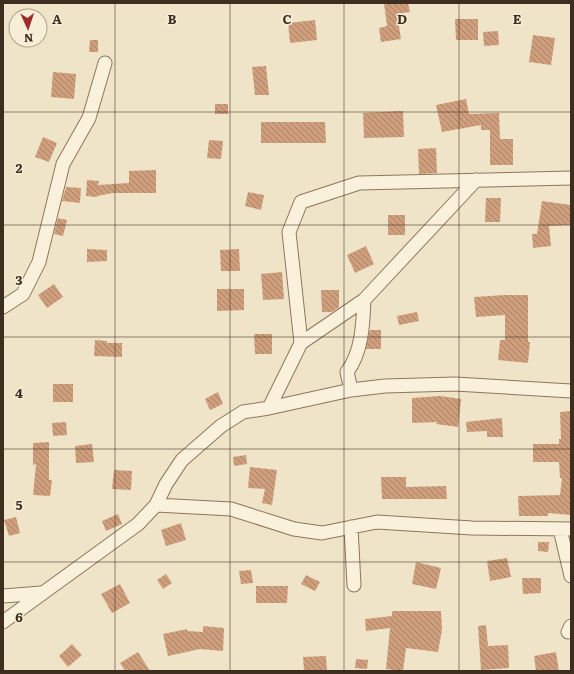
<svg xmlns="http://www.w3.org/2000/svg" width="574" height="674" font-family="Literata,serif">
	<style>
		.building { fill: url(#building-back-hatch) }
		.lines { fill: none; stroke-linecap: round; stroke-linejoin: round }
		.minor-casing { stroke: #8d765c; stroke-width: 15 }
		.minor { stroke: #faf1dc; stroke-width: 13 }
		.grid { fill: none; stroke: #3d2e20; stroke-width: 1; stroke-opacity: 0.55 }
		.grid-label { font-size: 13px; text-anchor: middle; font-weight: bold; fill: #3d2e20; stroke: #f7eed8; stroke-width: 3; stroke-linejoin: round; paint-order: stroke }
	</style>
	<defs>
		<pattern id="building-back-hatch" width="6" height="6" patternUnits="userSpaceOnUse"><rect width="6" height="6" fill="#cf9f7d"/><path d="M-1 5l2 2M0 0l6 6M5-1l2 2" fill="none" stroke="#a98266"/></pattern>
	</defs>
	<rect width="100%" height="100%" fill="#f0e4c8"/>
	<path class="building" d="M384,3H408L410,12L397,14L401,39L381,42L379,28L387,26Z
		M455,19H478V40H456Z
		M315,20L317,40L290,43L288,23Z
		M498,31L499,45L484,46L483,32Z
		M533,35L555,38L551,65L529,62Z
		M90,40H98V52H89Z
		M266,66L269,95H255L252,67Z
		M53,72L76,74L74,99L51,97Z
		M466,99L469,114L499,113L500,139H513V165H490V130H481V125L442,132L436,105Z
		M215,104H228V114H215Z
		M403,111L404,137L364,138L363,113Z
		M261,122H325L326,143H261Z
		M43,137L57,143L49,162L35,157Z
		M209,140L223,141L221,159L207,158Z
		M436,148L437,173L419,174L418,149Z
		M156,170V193H113L97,196V197L86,196L87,180L99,181L98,185L129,183V171Z
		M66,187L81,188L80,203L62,201Z
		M248,192L264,195L261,210L245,206Z
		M486,198H501L500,222H485Z
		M542,201L571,205V225L549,226L551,246L533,248L532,234H537Z
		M388,215H405V235H388Z
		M58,218L67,220L63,236L54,234Z
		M366,246L374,264L355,273L347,255Z
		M87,249L107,250V261L87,262Z
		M239,249L240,271H221L220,250Z
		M282,272L284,299L263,300L261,274Z
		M54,284L63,297L47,308L38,295Z
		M217,289H244V310L217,311Z
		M321,290H339V307L332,312H322Z
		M505,295H528V342H530L528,363L498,360L500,340H505V315L476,317L474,297Z
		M417,312L419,321L399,325L397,316Z
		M370,330H381V349H366Z
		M254,334H272V354H255Z
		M95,340L107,341V343H122V357L94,356Z
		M53,384H73V402H53Z
		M218,392L223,404L210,410L205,399Z
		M440,396L461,399L458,427L436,424L437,422L412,423V398Z
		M571,411V515L548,513V516H519L518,496L560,495L562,478H560L559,462H533V444H559V439H561L560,412Z
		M502,418L503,437H487V431L467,432L466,422Z
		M66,422L67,435L53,436L52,423Z
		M49,442V480H52L50,496L33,495L36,464L33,465V443Z
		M92,444L94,462L76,463L75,446Z
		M246,455L247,464L234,466L233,457Z
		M250,467L277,470L272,505L262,503L265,489L248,488Z
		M114,470L132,471L131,490L112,489Z
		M381,477H406V487L446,486L447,499H382Z
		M118,514L122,524L106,531L102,521Z
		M16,517L20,533L9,536L4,520Z
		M181,523L186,540L166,546L161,530Z
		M538,542H549L548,552L538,551Z
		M507,558L511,577L490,581L487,561Z
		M416,562L441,568L436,589L412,584Z
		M251,570L253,583L241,584L239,571Z
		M166,574L172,583L163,589L157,580Z
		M306,575L320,582L315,591L301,584Z
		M522,578H541V593L523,594Z
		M120,584L130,603L112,613L101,594Z
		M256,586H288L287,603H256Z
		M392,611H441L442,630L438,652L406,648L403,671L386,669L390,628L366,631L365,619L392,616Z
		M486,625L488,646L508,645L509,668L481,670L478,626Z
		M203,626L224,628L223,651L200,649L168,656L163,634L187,629V631L203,632Z
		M72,644L82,655L68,667L59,656Z
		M138,652L150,671H125L120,663Z
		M556,652L559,671H536L534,656Z
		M326,656L327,671H304L303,657Z
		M356,659L368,660L367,669L355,668Z"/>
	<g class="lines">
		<g class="minor-casing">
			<path id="minor" d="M3,307L23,294L39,262L63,164L89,118L105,63
				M301,343L364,300L476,180
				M351,390L347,372C362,352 363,325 364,300
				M269,408L301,343L289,232L301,202L359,183L571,178
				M156,505L231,509L294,529L322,533L377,522L472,528L571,529
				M351,527L354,585
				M560,529L571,576
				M3,596L41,593
				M3,622L138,524L156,505L166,484L182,460L221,426L243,412L269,408L351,390L385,386L455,384L571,391
				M568,632L571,626"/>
		</g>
		<use href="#minor" class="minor"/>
	</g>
	<path class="grid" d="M115,3V671M230,3V671M344,3V671M459,3V671M3,112H571M3,225H571M3,337H571M3,449H571M3,562H571"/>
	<g class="grid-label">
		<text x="57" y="24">A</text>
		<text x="172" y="24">B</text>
		<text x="287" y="24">C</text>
		<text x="402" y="24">D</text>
		<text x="517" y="24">E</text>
		<text x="19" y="173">2</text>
		<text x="19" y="285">3</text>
		<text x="19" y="398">4</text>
		<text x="19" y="510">5</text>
		<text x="19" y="622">6</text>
	</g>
	<rect width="574" height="674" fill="none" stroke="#3d2e20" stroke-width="8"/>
	<g transform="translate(28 28) rotate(177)"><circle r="19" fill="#f7eed8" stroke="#ada18e"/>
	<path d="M0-3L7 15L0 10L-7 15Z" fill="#9e2a2b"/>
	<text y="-6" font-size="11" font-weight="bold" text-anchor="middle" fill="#3d2e20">N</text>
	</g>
</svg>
